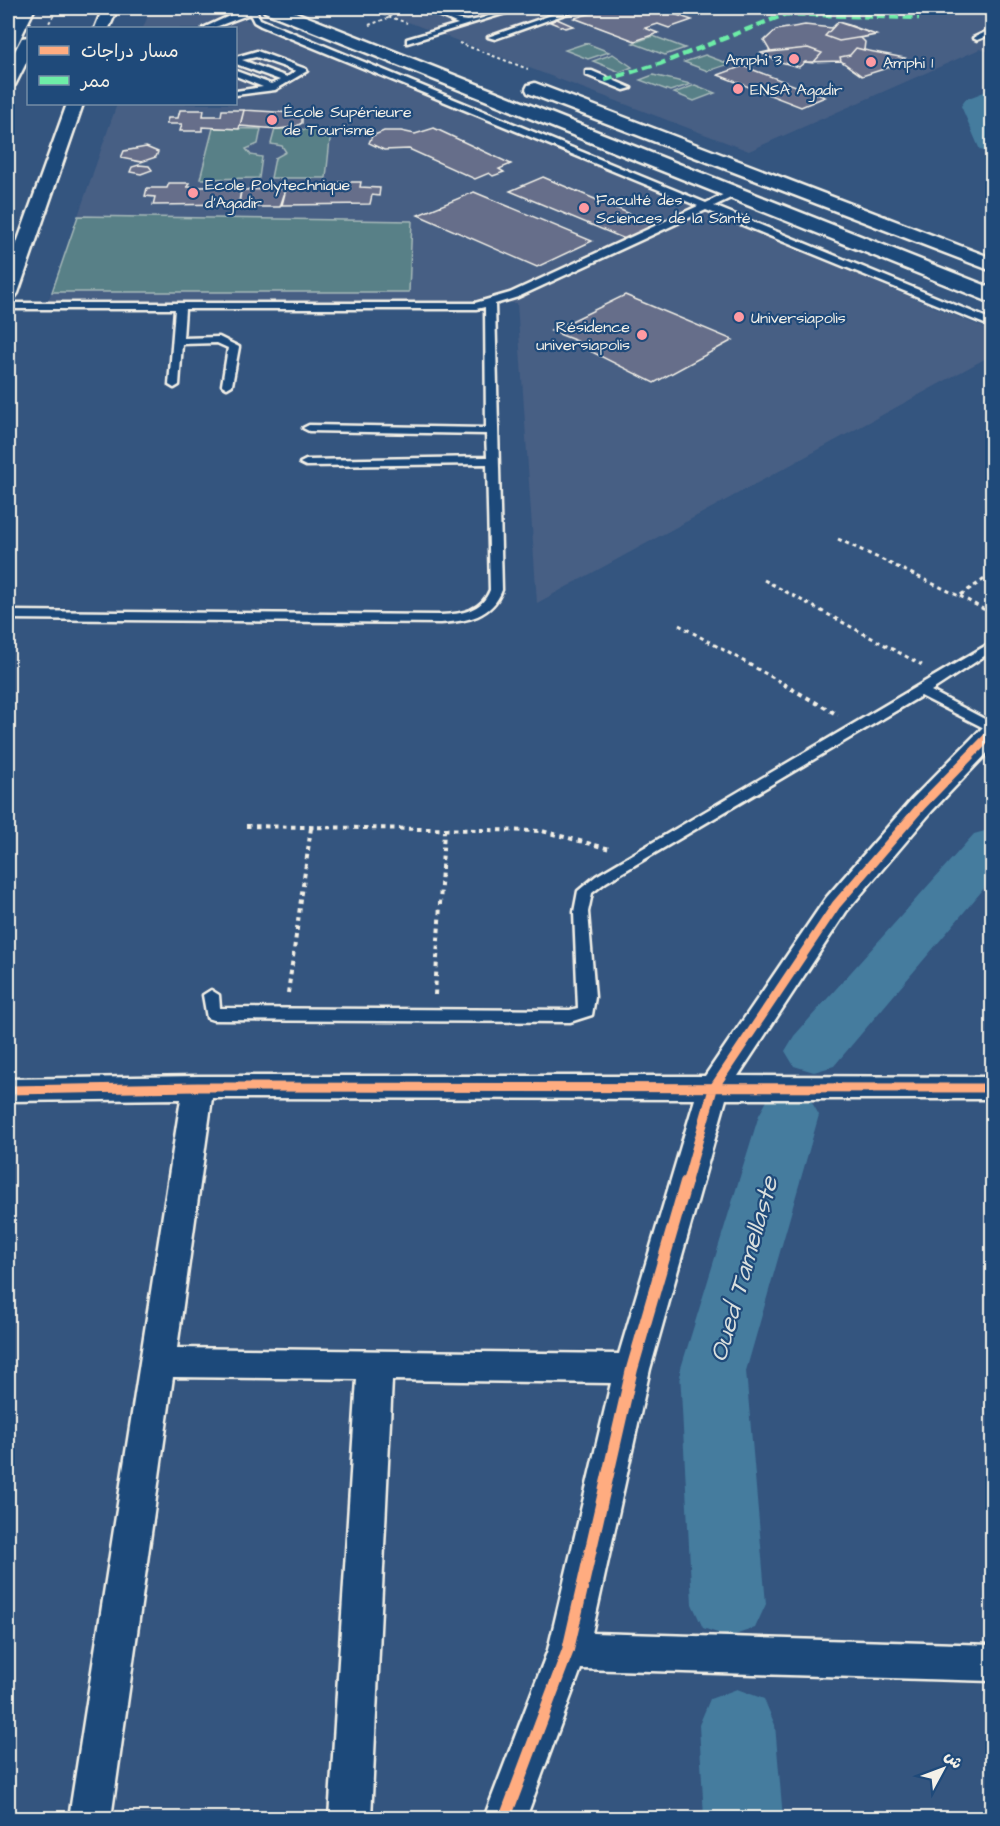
<svg xmlns="http://www.w3.org/2000/svg" width="1000" height="1826" font-family="'Architects Daughter','Playpen Sans Arabic',sans-serif">
	<style>
		.built { fill: #475f84 }
		.green { fill: #588087; stroke: #a6b8b8; stroke-width: 1.5 }
		.lines { fill: none; stroke-linecap: round; stroke-linejoin: round }
		.river { fill: #447c9e; fill-rule: evenodd }
		.building { fill: #666e8a; stroke: #f4f1e8; stroke-width: 1.5 }
		.lane-casing { stroke: #f4f1e8; stroke-width: 5 }
		.street-casing { stroke: #f4f1e8; stroke-width: 5 }
		.secondary-casing { stroke: #f4f1e8; stroke-width: 5 }
		.highway-casing { stroke: #f4f1e8; stroke-width: 5 }
		.path-far2 { stroke: #f4f1e8; stroke-width: 2; stroke-dasharray: 3 3; stroke-linecap: butt }
		.path-far1 { stroke: #f4f1e8; stroke-width: 3; stroke-dasharray: 4 4; stroke-linecap: butt }
		.path { stroke: #f4f1e8; stroke-width: 4; stroke-dasharray: 4.5 4.5; stroke-linecap: butt }
		.lane { fill: #1f4a7a; fill-rule: evenodd }
		.street { fill: #1f4a7a; fill-rule: evenodd }
		.secondary { fill: #1f4a7a; fill-rule: evenodd }
		.highway { fill: #1f4a7a; fill-rule: evenodd }
		.quiet { stroke: #6deda7; stroke-width: 4.5; stroke-dasharray: 9 4.5; stroke-linecap: butt }
		.cycleway-far1-casing { stroke: #1f4a7a; stroke-width: 13 }
		.cycleway-casing { stroke: #1f4a7a; stroke-width: 16 }
		.cycleway-far1 { stroke: #ffac80; stroke-width: 9 }
		.cycleway { stroke: #ffac80; stroke-width: 12 }
		.poi-dot { fill: #ff9aa2; stroke: #1f4a7a; stroke-width: 2 }
		.labels { text-anchor: middle; stroke-width: 4.5; stroke-linejoin: round; paint-order: stroke }
		.far-poi-label { font-size: 16px; fill: #f4f1e8; stroke: #1f4a7a; text-anchor: start }
		.near-water-label { font-size: 26px; font-style: italic; fill: #dadfdd; stroke: #1f4a7a }
	</style>
	<rect width="100%" height="100%" fill="#34557f"/>
	<filter id="ink" filterUnits="userSpaceOnUse"><feTurbulence type="fractalNoise" baseFrequency=".0167" numOctaves="2"/><feDisplacementMap in="SourceGraphic" scale="12" xChannelSelector="R" yChannelSelector="G"/><feConvolveMatrix kernelMatrix="1 2 1 2 8 2 1 2 1" color-interpolation-filters="sRGB"/></filter>
	<g filter="url(#ink)">
		<path class="built" d="M151,8H218L992,331V355L537,603L517,303L48,302L117,104H236V28H143Z
			M371,8H992V53L980,49L749,151Z"/>
		<path class="green" d="M653,36L685,48L665,55L633,43Z
			M586,43L609,52L588,59L565,50Z
			M613,54L632,67L620,72L593,61Z
			M705,55L729,64L708,71L684,62Z
			M653,75L691,84L670,91L640,80Z
			M695,85L715,93L694,101L674,93Z
			M213,128L261,129L258,144L246,149L251,155L262,157L259,178L200,179Z
			M275,129L331,130L326,178H271L275,158L286,152L282,146L271,144Z
			M78,216L412,221L409,292H52Z"/>
		<g class="lines">
			<path class="river" d="M992,89V153L980,150L961,106L966,99Z
				M992,829V879L834,1066L814,1072L794,1066L785,1051L794,1036L974,834Z
				M789,1093L810,1099L819,1115L746,1371L766,1604L755,1628L729,1637L703,1628L692,1604L680,1371L759,1115L768,1099Z
				M737,1689L764,1699L775,1725L783,1818H704L699,1725L710,1699Z"/>
		</g>
		<path class="building" d="M610,8H656L692,20L669,28L658,24L645,28L658,33L635,41L574,18Z
			M557,19L573,26L565,28L550,22Z
			M838,22L876,35L861,38L865,42L864,50L905,58L887,68L862,76L841,61L805,62L799,67L777,61L761,53L770,51L764,41L776,30L805,25L832,28Z
			M838,22L849,25L876,35L839,41L825,36Z
			M808,48L822,53L813,63L805,62L799,67L777,61L761,53Z
			M856,48L864,50L905,58L887,68L862,76L841,61L840,57L850,55Z
			M743,66L825,97L801,107L718,75Z
			M180,110H204L203,116H221L222,110H244L239,129L202,127V131H180L182,124H166L168,118H178Z
			M244,110L293,113L302,117V123L295,127L278,129L240,126Z
			M434,128L511,164L499,169L504,172L493,176L489,173L475,179L409,149L384,150L369,143L372,136L384,131H401L415,134Z
			M146,147L158,152L156,157L141,162L121,158L124,151Z
			M139,165L149,166L152,170L141,174L130,172L132,167Z
			M543,177L656,225L625,239L510,191Z
			M340,182H361L360,187L380,188L379,196L372,195L370,204L282,205L287,185L340,186Z
			M169,183H189L187,187H202L242,185L239,204L153,205L155,197L145,196L147,188H167Z
			M286,189L280,207H238L241,190Z
			M474,192L592,241L537,267L418,215Z
			M625,295L733,340L654,383L574,343L577,341L551,331Z"/>
		<g class="lines">
			<g class="lane-casing">
				<path id="lane" d="M247,8H255L260,19L267,22L706,203L731,191H737V195L714,206L992,320V327L706,210L518,297L495,304L502,590C492,617 467,621 441,623L8,619V611L441,615C462,614 482,611 490,590L487,464L306,466L300,463L306,460L487,457L486,434L309,431L303,428L309,425L486,428L485,307L476,309H185L183,338L219,337L239,347L232,385L227,388L222,385L228,348L217,343L182,344L179,385L174,388L169,385L175,309H8V303H475L510,293L698,206L261,26L254,22L250,14L213,28H203Z
					M422,8C438,6 451,21 467,21C486,21 503,6 522,8L407,43V39L458,24Z
					M572,8H582L495,39L488,37Z
					M992,29V34L977,40L973,38Z
					M257,51L306,69L307,71L275,90L236,95V91L263,87L236,76V71L271,84L280,80L236,64V57ZM256,57L296,71L287,77L242,60Z
					M586,71H592L631,88L624,90L586,75Z
					M992,642V651L931,691L992,723V732L921,696L606,882L592,893L588,912L595,997L592,1015L570,1022L213,1020L207,1018L203,995L211,990L219,995L220,1008L570,1010L578,1008L574,912L578,891L596,876Z"/>
			</g>
			<g class="street-casing">
				<path id="street" d="M103,8H118L109,28H95Z
					M67,104H83L18,293L15,297L8,299V268Z
					M992,725V748L932,811L846,912L738,1076L992,1077V1099H726L650,1369L592,1633L992,1645V1681L581,1669L526,1818H484L548,1650L611,1383L392,1380L371,1818H329L357,1379L173,1377L111,1818H69L181,1099L8,1101V1079L198,1076H705L826,898L912,799L983,727ZM212,1098L695,1099L619,1354L177,1348Z"/>
			</g>
			<g class="secondary-casing">
				<path id="secondary" d="M262,8H285L992,288V303L265,12Z
					M535,83L992,258V271L528,93L526,89L528,85Z"/>
			</g>
			<g class="highway-casing">
				<path id="highway" d="M17,8H35L17,45L8,50V28Z
					M28,37V59L15,85L8,87V64L22,38Z"/>
			</g>
			<path class="path-far2" d="M366,8L407,23
				M369,25L391,17
				M46,28L58,8
				M459,43L528,69"/>
			<path class="path-far1" d="M838,539L959,596L992,574
				M764,580L922,665
				M960,596L992,614
				M679,625L786,685"/>
			<path class="path" d="M783,684L838,715
				M246,826L542,831L610,849
				M288,993L311,828
				M435,995L444,831"/>
			<use href="#lane" class="lane"/>
			<use href="#street" class="street"/>
			<use href="#secondary" class="secondary"/>
			<use href="#highway" class="highway"/>
			<path class="quiet" d="M605,80L662,63L786,14L919,18"/>
			<g class="cycleway-far1-casing">
				<path id="cycleway-far1" d="M8,1090L198,1087L992,1088
					M686,1184L713,1089L836,905L922,805L992,733"/>
			</g>
			<g class="cycleway-casing">
				<path id="cycleway" d="M505,1818L568,1650L632,1369L686,1182"/>
			</g>
			<use href="#cycleway-far1" class="cycleway-far1"/>
			<use href="#cycleway" class="cycleway"/>
		</g>
	</g>
	<g class="poi-dot">
		<circle cx="794" cy="59" r="6"/>
		<circle cx="871" cy="62" r="6"/>
		<circle cx="738" cy="89" r="6"/>
		<circle cx="272" cy="120" r="6"/>
		<circle cx="193" cy="193" r="6"/>
		<circle cx="584" cy="208" r="6"/>
		<circle cx="739" cy="317" r="6"/>
		<circle cx="642" cy="335" r="6"/>
	</g>
	<g class="labels">
		<g class="far-poi-label">
			<text x="782" y="65" text-anchor="end">Amphi 3</text>
			<text x="883" y="68">Amphi 1</text>
			<text x="750" y="95">ENSA Agadir</text>
			<text x="284" y="117">École Supérieure<tspan x="284" dy="18">de Tourisme</tspan></text>
			<text x="205" y="190">Ecole Polytechnique<tspan x="205" dy="18">d'Agadir</tspan></text>
			<text x="596" y="205">Faculté des<tspan x="596" dy="18">Sciences de la Santé</tspan></text>
			<text x="751" y="323">Universiapolis</text>
			<text x="630" y="332" text-anchor="end">Résidence<tspan x="630" dy="18">universiapolis</tspan></text>
		</g>
		<g class="near-water-label">
			<text transform="translate(743 1269) rotate(-74)" y="9">Oued Tamellaste</text>
		</g>
	</g>
	<rect width="1000" height="1826" fill="none" stroke="#1f4a7a" stroke-width="30"/>
	<rect x="15" y="15" width="970" height="1796" fill="none" stroke="#f4f1e8" stroke-width="2" filter="url(#ink)"/>
	<rect x="27" y="27" width="210" height="78" fill="#1f4a7a" stroke="#748da6" stroke-width="1.5"/>
	<rect x="39" y="46" width="30" height="9" fill="#ffac80" stroke="#748da6" stroke-width="1.5"/>
	<text x="81" y="57" font-size="18" fill="#f4f1e8">مسار دراجات</text>
	<rect x="39" y="76" width="30" height="9" fill="#6deda7" stroke="#748da6" stroke-width="1.5"/>
	<text x="81" y="87" font-size="18" fill="#f4f1e8">ممر</text>
	<g transform="translate(943 1769) rotate(49)" stroke="#1f4a7a" stroke-width="4.5" paint-order="stroke">
	<path d="M0-4.5L10 22L0 15L-10 22Z" fill="#f4f1e8"/>
	<text y="-9" font-size="16" font-weight="bold" text-anchor="middle" fill="#f4f1e8">ش</text>
	</g>
</svg>
